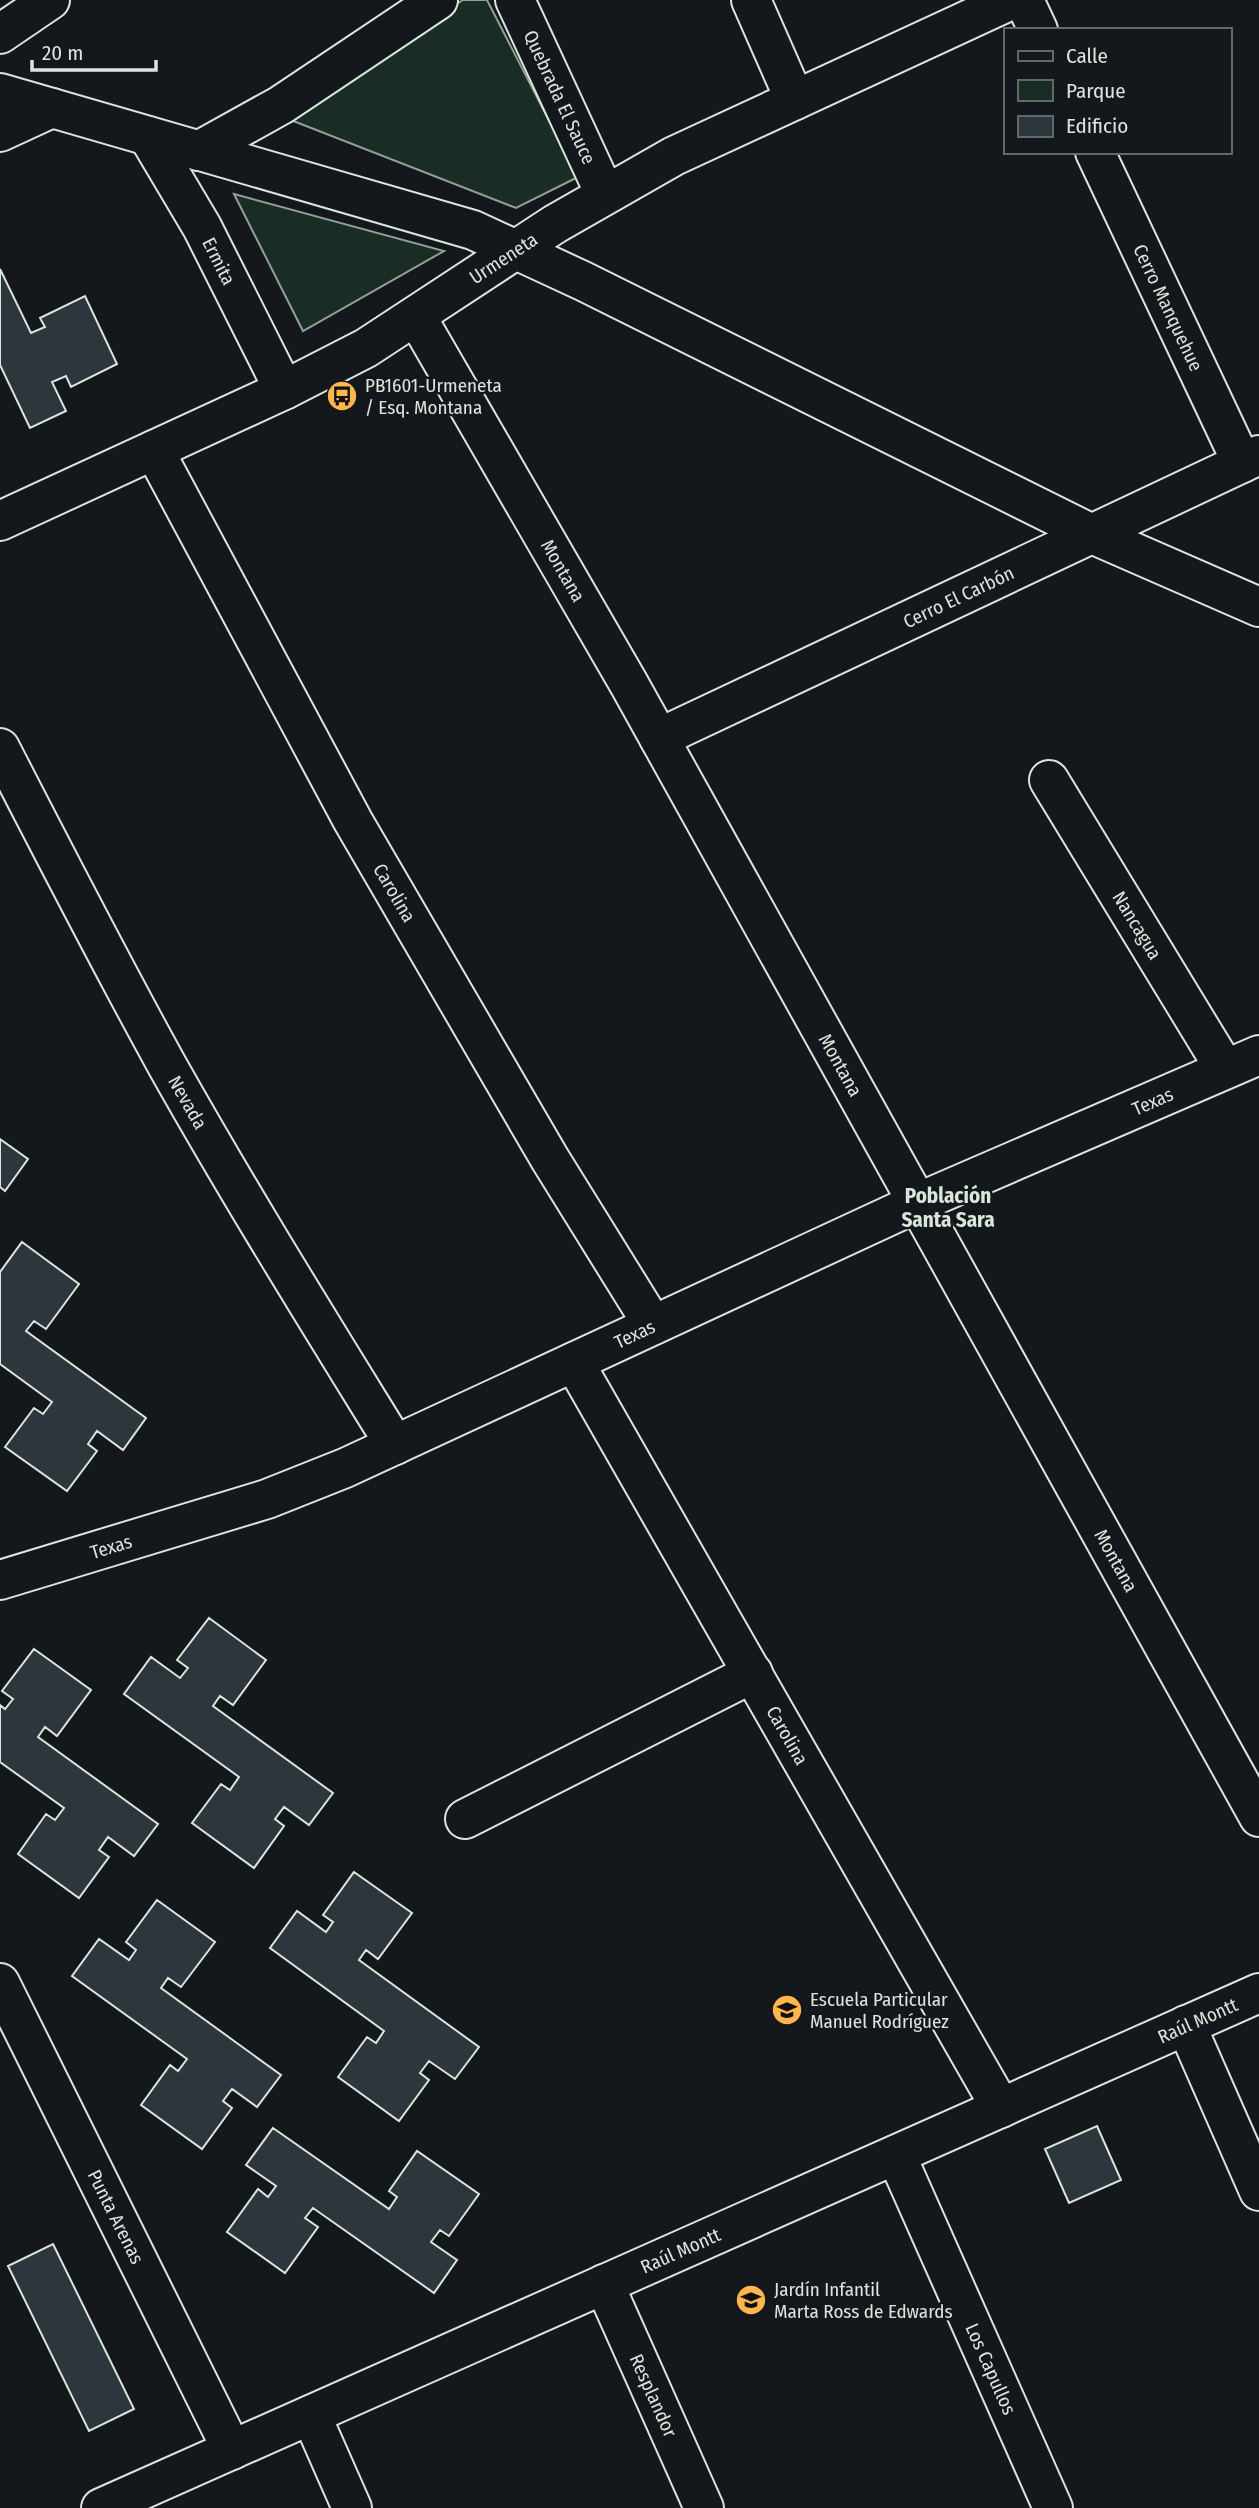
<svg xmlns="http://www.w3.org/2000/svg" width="1259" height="2508" font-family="'Fira Sans Condensed',sans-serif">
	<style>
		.green { fill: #1a2d24; stroke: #939e99; stroke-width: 2 }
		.building { fill: #2c363c; stroke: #d8e6dc; stroke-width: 2 }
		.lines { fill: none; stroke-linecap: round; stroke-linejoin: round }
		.minor-casing { stroke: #d8e6dc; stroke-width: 42 }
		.major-casing { stroke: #d8e6dc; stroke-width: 42 }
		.minor { stroke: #14181c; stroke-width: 38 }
		.major { stroke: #14181c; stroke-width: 38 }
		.labels { text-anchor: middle; stroke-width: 5; stroke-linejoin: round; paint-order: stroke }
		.street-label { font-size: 19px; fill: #d8e6dc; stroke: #14181c }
		.poi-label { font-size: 19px; fill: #d8e6dc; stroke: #14181c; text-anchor: start }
		.neighbourhood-label { font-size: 21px; font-weight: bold; fill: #d8e6dc; stroke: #14181c }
	</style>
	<rect width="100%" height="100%" fill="#14181c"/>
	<path class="green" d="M463,0H487L578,177L516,208L283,117Z
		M234,194L444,251L303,331Z"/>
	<path class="building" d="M0,269L31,333L45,327L40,318L85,296L117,364L71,387L66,376L52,382L66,411L30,428L0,365Z
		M0,1139L28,1159L5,1191L0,1187Z
		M22,1242L79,1284L46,1329L34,1321L26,1331L146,1418L123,1450L97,1431L88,1444L97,1451L67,1491L5,1447L34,1408L43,1414L52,1402L0,1364V1272Z
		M209,1618L266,1660L233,1705L220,1696L213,1706L333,1793L309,1825L284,1807L275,1819L284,1826L254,1868L192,1823L221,1784L230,1790L239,1777L124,1694L151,1657L180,1678L188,1668L177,1660Z
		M34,1649L91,1690L57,1736L45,1727L38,1737L158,1824L134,1856L108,1837L99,1850L109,1857L79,1898L18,1854L46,1814L55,1820L64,1808L0,1762V1705L5,1709L13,1699L2,1691Z
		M354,1872L412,1913L378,1959L366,1950L359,1960L479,2047L455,2079L429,2061L420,2073L429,2080L399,2121L338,2077L367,2037L376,2043L384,2031L270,1948L297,1911L326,1932L333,1922L323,1915Z
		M157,1900L215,1942L181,1987L168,1978L161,1988L281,2075L257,2107L232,2089L223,2101L232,2108L202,2149L141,2105L170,2065L178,2071L187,2059L72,1976L99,1939L129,1960L136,1950L126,1942Z
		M1097,2126L1121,2180L1069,2203L1045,2149Z
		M273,2128L389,2209L397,2197L389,2191L417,2151L479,2194L449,2236L440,2230L431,2242L457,2260L434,2293L313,2208L305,2218L318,2227L285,2273L227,2232L258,2189L268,2197L276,2186L246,2165Z
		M53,2244L134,2409L89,2431L8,2266Z"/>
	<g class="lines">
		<g class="minor-casing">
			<g id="minor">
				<path id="s1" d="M515,0L605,194"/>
				<path d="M751,0L795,100"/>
				<path d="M1024,0L1038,30"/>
				<path d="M0,34L50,0"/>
				<path d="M0,132L52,108"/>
				<path id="s2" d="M148,136L202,227L284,390"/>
				<path d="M198,151L281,105L438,0"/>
				<path id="s3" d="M1095,152L1242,463"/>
				<path id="s4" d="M416,316L629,684L1259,1817"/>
				<path id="s5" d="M154,450L353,821L550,1159L653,1325"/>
				<path id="s6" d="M0,521L284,390L366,348L555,224L674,156L1011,0"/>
				<path id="s7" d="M659,738L1259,455"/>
				<path id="s8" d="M0,748C55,855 110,962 168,1067C240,1195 318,1320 395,1445"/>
				<path id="s9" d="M1049,780L1225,1069"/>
				<path id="s10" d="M574,1362L1001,2108"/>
				<path id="s11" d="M0,1580L267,1499L345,1468L917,1203L1259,1055"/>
				<path d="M465,1819L753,1673"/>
				<path id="s12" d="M0,1983L232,2450"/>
				<path d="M1186,2025L1259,2191"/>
				<path id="s13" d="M896,2155L1053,2508"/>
				<path id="s14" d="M604,2284L704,2508"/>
				<path d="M311,2415L352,2508"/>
				<path id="s15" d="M101,2508L1259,1993"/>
			</g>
		</g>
		<g class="major-casing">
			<path id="major" d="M0,93L473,230L583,281L1092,534L1259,607"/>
		</g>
		<use href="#minor" class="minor"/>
		<use href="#major" class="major"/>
	</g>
	<defs>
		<g id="bus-disc" transform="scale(1.575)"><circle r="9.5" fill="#ffb74d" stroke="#14181c"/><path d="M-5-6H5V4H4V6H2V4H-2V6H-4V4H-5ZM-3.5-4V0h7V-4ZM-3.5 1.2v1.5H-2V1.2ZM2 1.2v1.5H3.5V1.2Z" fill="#111"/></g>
		<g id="school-disc" transform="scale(1.575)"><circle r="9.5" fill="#ffb74d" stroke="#14181c"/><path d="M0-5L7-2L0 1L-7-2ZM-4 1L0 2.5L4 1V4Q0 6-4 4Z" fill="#111"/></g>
	</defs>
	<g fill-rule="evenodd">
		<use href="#bus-disc" x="342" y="396"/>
		<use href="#school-disc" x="787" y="2010"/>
		<use href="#school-disc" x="751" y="2300"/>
	</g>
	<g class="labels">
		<g class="street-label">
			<text dy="7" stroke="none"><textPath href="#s1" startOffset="107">Quebrada El Sauce</textPath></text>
			<text dy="7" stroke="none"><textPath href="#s6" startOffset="569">Urmeneta</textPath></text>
			<text dy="7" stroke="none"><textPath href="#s2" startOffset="144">Ermita</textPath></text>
			<text dy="7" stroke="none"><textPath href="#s3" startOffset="172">Cerro Manquehue</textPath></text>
			<text dy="7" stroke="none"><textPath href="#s4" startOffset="294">Montana</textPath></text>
			<text dy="7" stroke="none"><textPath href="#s7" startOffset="331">Cerro El Carbón</textPath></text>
			<text dy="7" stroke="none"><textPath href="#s5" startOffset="504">Carolina</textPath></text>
			<text dy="7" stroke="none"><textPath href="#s9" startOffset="170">Nancagua</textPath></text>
			<text dy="7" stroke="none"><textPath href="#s4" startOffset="861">Montana</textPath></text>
			<text dy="7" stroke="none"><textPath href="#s11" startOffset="1250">Texas</textPath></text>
			<text dy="7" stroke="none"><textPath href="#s8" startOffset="401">Nevada</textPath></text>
			<text dy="7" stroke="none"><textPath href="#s11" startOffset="682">Texas</textPath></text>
			<text dy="7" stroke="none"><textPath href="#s11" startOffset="116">Texas</textPath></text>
			<text dy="7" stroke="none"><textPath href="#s4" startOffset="1428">Montana</textPath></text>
			<text dy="7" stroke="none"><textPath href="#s10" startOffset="430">Carolina</textPath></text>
			<text dy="7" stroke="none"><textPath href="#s15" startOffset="1200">Raúl Montt</textPath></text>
			<text dy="7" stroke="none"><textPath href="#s12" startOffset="261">Punta Arenas</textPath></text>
			<text dy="7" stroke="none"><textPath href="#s15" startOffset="634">Raúl Montt</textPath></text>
			<text dy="7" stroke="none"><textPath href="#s13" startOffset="234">Los Capullos</textPath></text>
			<text dy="7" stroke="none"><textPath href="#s14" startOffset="122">Resplandor</textPath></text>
		</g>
		<g class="poi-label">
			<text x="365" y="392">PB1601-Urmeneta<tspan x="365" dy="22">/ Esq. Montana</tspan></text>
			<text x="810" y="2006">Escuela Particular<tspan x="810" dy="22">Manuel Rodríguez</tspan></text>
			<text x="774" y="2296">Jardín Infantil<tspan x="774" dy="22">Marta Ross de Edwards</tspan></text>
		</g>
		<g class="neighbourhood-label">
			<text x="948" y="1203">Población<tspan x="948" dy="24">Santa Sara</tspan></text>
		</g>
	</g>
	<rect x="1004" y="28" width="228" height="126" fill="#14181c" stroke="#626a69" stroke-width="2"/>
	<rect x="1018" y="51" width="35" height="10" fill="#14181c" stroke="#626a69" stroke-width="2"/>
	<text x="1066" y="63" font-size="21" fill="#d8e6dc">Calle</text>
	<rect x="1018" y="80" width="35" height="21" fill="#1a2d24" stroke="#626a69" stroke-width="2"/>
	<text x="1066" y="98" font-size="21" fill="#d8e6dc">Parque</text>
	<rect x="1018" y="116" width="35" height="21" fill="#2c363c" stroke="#626a69" stroke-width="2"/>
	<text x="1066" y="133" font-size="21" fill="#d8e6dc">Edificio</text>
	<path d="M32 60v10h124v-10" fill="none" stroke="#d8e6dc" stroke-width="3.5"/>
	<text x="42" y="60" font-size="21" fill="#d8e6dc" stroke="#14181c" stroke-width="5" paint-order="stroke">20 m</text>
</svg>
